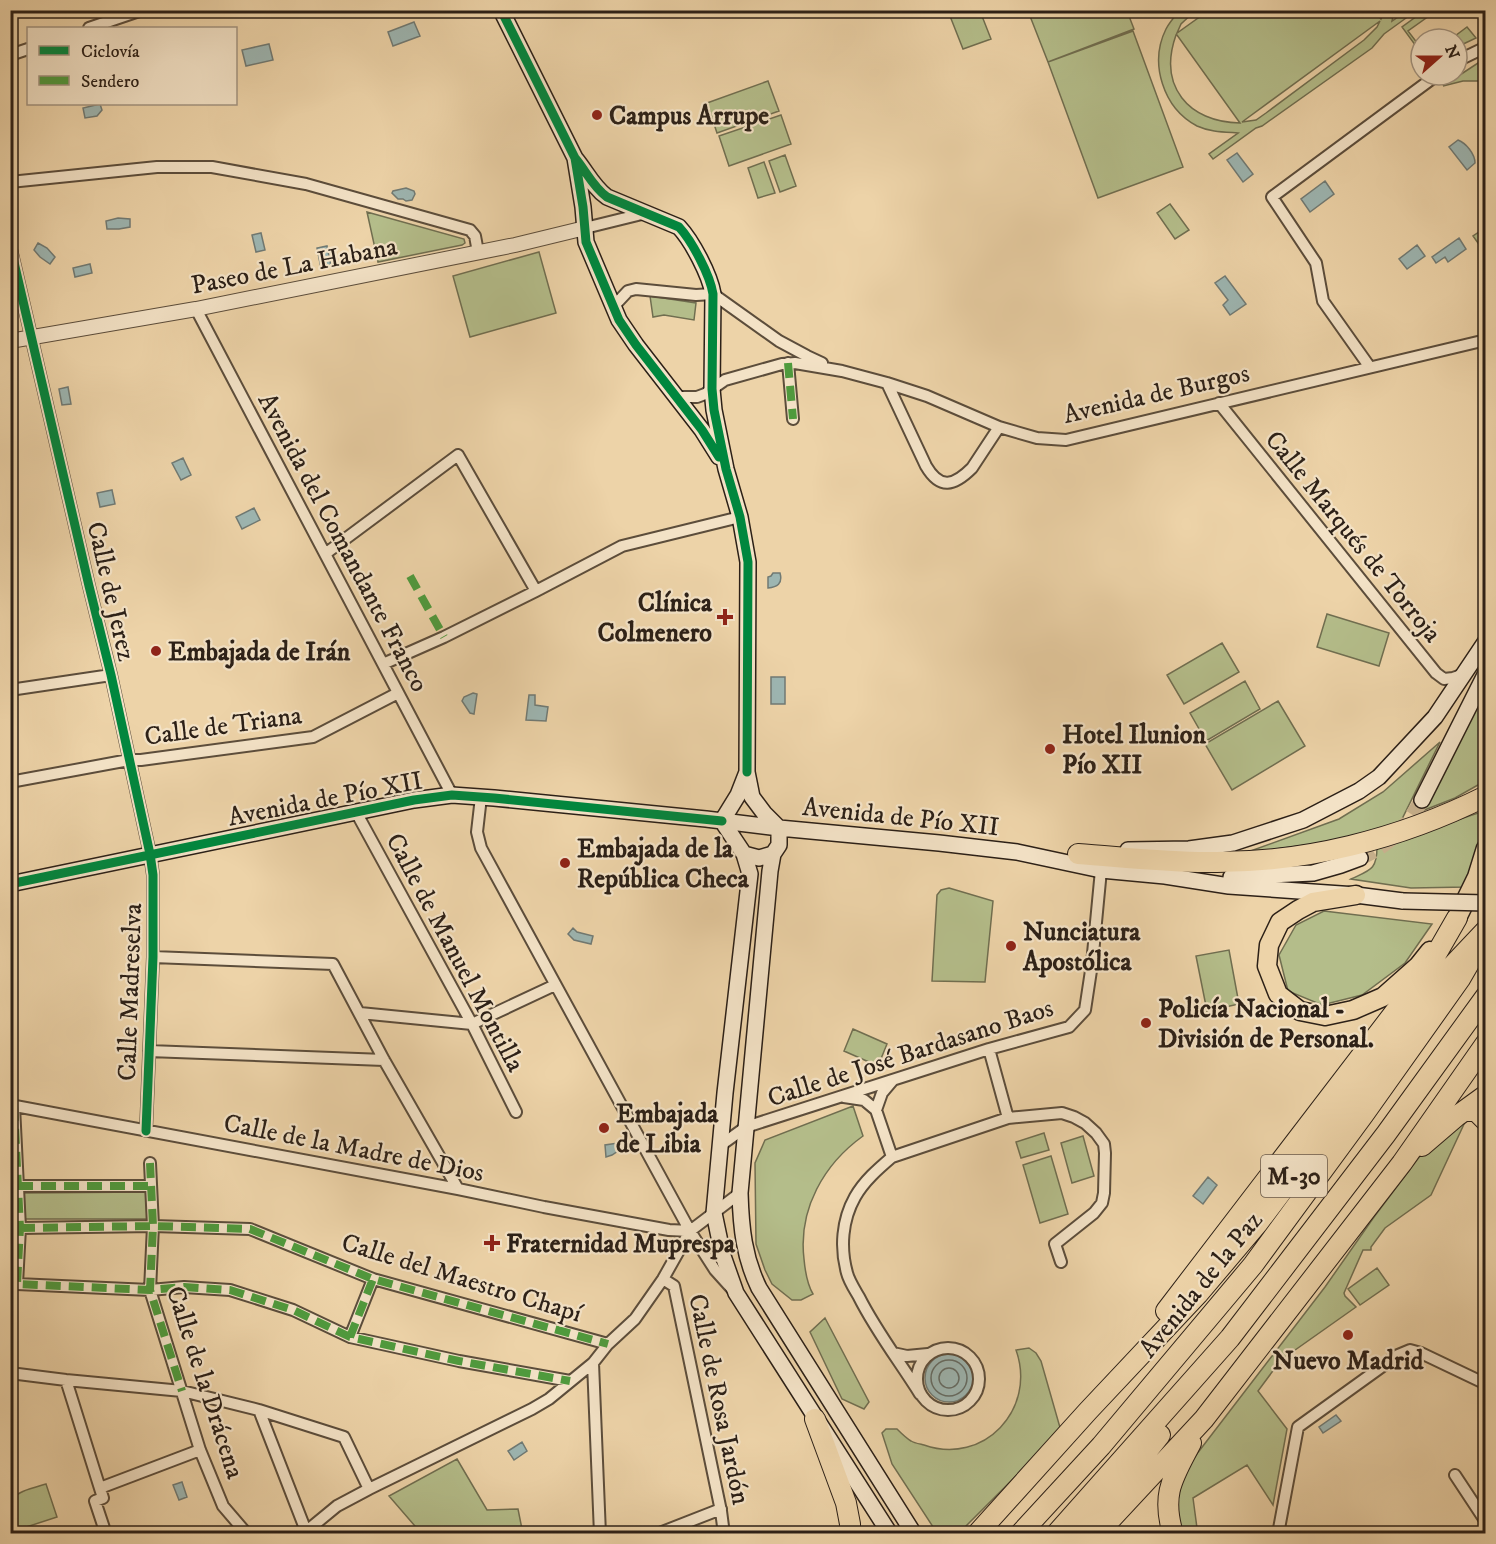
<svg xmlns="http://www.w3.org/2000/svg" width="1496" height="1544" font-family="'IM FELL DW Pica',serif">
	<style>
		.green { fill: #b4bd8a; stroke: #706e50; stroke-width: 1.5; fill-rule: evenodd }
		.water { fill: #9db6b2; stroke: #707a74; stroke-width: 1.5 }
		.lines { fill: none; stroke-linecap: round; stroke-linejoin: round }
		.shore { stroke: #646b64; stroke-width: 1.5 }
		.secondary-tunnel { stroke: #c6af8b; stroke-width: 15; stroke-dasharray: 15 8; stroke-linecap: butt }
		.minor-casing { stroke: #5c4d3b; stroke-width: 14 }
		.tertiary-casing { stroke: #5c4d3b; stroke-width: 16 }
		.secondary-casing { stroke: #2c2017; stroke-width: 18 }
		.primary-casing { stroke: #2c2017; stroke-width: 21 }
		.motorway-casing { stroke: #2c2017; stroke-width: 22 }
		.minor { stroke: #f3e2c6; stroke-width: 10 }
		.tertiary { stroke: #f3e2c6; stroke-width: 14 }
		.secondary { stroke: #f3e2c6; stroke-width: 15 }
		.primary { stroke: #edd3a8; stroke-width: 18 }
		.motorway { stroke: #edd3a8; stroke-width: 20 }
		.secondary-bridge-casing { stroke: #2c2017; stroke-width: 18; stroke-linecap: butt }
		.secondary-bridge { stroke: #f3e2c6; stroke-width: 15 }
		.quiet { stroke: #4f9a3d; stroke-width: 8; stroke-dasharray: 15 8; stroke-linecap: butt }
		.cycleway-casing { stroke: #f3e2c6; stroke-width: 13 }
		.cycleway { stroke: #00873e; stroke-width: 9 }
		.poi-dot { fill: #8f2418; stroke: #f3e2c6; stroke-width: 2 }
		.labels { text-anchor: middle; stroke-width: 4.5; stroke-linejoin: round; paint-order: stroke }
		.shield { fill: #f3e2c6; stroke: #685a4c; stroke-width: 1.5 }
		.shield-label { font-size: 24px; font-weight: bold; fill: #2c2017 }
		.poi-label { font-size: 26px; font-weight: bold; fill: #2c2017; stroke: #f3e2c6; text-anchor: start }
		.street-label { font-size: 26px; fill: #2c2017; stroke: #f3e2c6 }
	</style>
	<rect width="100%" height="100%" fill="#edd3a8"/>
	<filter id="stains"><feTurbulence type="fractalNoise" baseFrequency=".00333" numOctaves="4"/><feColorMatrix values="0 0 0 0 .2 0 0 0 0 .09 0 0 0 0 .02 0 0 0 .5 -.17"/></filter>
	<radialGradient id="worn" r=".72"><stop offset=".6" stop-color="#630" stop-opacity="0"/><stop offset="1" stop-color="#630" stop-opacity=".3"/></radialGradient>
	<path class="green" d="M1180,10L1195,11L1181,24L1177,33L1208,11H1375L1381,19L1385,11H1394L1392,21L1407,11H1411L1413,13L1384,34L1372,48L1262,126L1256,128L1213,159L1209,154L1238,133C1224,132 1210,132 1197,126C1163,108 1149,63 1166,29C1169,23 1175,16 1180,10ZM1380,21L1377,27L1364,40L1266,113L1256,120L1242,122ZM1176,35H1177L1240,123C1188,122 1158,86 1176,35Z
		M948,11H980L991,39L963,49Z
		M1028,11H1127L1134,29L1048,62Z
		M1424,11H1436L1408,31L1421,48V53L1402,27Z
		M1467,27L1476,38L1457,47V39H1451Z
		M1133,31L1183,167L1098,198L1048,62Z
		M1485,61V81H1463L1443,86L1478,63Z
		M768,81L779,111L717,133L707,103Z
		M781,115L791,144L729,166L719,136Z
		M785,155L796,186L780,192L769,161Z
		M764,162L775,193L758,198L748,168Z
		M1170,204L1189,230L1175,239L1157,213Z
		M367,212L464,239L465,243L462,245L378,262Z
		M1485,228V253L1473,236Z
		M539,252L556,313L470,337L453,276Z
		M650,296L696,303L694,320L664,315L653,317Z
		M1327,614L1389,633L1379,666L1317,647Z
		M1222,643L1239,672L1184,704L1167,675Z
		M1245,681L1260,709L1206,741L1190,713Z
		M1484,689L1486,716L1485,781L1455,798L1422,811Z
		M1278,701L1305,746L1232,790L1205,744Z
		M1440,742L1400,823L1337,841L1245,853L1339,819L1383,792Z
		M1484,811L1478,851L1467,887L1411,888L1351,879C1370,870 1377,870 1377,847Z
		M949,888L993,901L985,982L932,981L937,895L941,890Z
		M1324,911L1432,924L1405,963L1362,995L1322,1005L1288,991L1279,955L1296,925Z
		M1229,950L1239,1004L1207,1011L1196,956Z
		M853,1029L887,1044L878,1066L844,1051Z
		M853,1106L863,1136C824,1164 798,1209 804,1259C805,1270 807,1284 813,1294L801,1300H792L772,1284L765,1270L756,1244L755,1163L765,1140Z
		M1465,1122L1431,1195L1385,1228L1371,1247V1250H1363L1344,1293L1345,1296L1356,1307L1281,1360L1258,1391L1287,1429L1273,1505L1247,1465L1193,1498L1197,1528L1201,1533L1183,1534C1172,1506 1179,1483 1193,1459L1325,1287L1374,1217L1420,1156L1446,1130Z
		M1044,1133L1049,1150L1021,1158L1016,1142Z
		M1083,1136L1094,1176L1072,1183L1061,1143Z
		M1051,1156L1068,1214L1040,1223L1023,1165Z
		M146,1192L147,1219H25L24,1193Z
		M1377,1268L1389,1285L1360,1305L1348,1289Z
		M825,1318L869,1402L864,1409L842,1399L810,1332Z
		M1029,1348L1036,1353L1041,1361L1061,1431L958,1534L937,1533L892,1464L882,1433L886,1429H897C901,1433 906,1438 911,1441C914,1443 920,1444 924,1445C984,1466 1037,1409 1016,1350Z
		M457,1459L487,1510L518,1509L522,1529L501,1534L421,1533L389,1496Z
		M46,1484L57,1517L11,1532C10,1493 9,1495 46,1484Z"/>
	<path class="water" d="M414,22L420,36L393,46L388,32Z
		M269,44L273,60L246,66L242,50Z
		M100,104L102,110L97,116L85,118L83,108Z
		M1458,140C1466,143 1475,154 1475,163L1467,170L1449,147Z
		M1237,153L1253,174L1243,182L1227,160Z
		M1325,181L1334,194L1310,212L1301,199Z
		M406,188L414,191L415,194L412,200L406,201L403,199H398L392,193L393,191Z
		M118,218L130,219V227L119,229H107L106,221Z
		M261,233L265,250L256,252L252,235Z
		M1459,238L1466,249L1448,262L1445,257L1436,263L1432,257Z
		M38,243L47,248L55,257L50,264L40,257L34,250Z
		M1417,245L1425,256L1407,269L1399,259Z
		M327,246L331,266L321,268L317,248Z
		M90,264L92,273L75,277L73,268Z
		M1225,276L1246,304L1230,315L1223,305L1228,300L1215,283Z
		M68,387L71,404L62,405L59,389Z
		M183,458L191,475L181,480L172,463Z
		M112,490L115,504L100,507L97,493Z
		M254,508L260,520L242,529L236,517Z
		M773,573H780C783,584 777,587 768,588V577L771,576Z
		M771,677H785V704H771Z
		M473,693L477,694L474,714L470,713L462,701L464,697Z
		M529,695H535V705L548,707L546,721L526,720Z
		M573,928L577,932L593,936L591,944L574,940L568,934Z
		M618,1143L621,1149L612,1155L606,1157L605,1145Z
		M1208,1177L1217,1185L1203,1204L1193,1196Z
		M925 1378a24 24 0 1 1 48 0a24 24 0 1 1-48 0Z
		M1336,1415L1341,1421L1323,1433L1319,1427Z
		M522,1442L527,1451L514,1460L508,1451Z
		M182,1482L187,1497L179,1500L173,1485Z"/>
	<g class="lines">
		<path class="shore" d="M931 1378a18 18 0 1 1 36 0a18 18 0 1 1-36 0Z
			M939 1378a10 10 0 1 1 20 0a10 10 0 1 1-20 0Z"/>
		<path class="secondary-tunnel" d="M1360,858C1392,843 1404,830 1422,800"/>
		<g class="minor-casing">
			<path id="minor" d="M89,28L142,10
				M10,55L28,49
				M1457,61L1486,47
				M10,182L157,167H212L306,184L470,230L475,236L478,252
				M585,228L646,213
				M10,245L89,586L111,675L150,854L153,875V957L146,1131
				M613,307L628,291L636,289L696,295L713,294L779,341L807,356L822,363
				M196,309L452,795
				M788,363L793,419
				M1369,366L1323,301L1316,263L1272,197L1437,75
				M887,383L926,466C940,490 954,486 972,468L999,427
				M676,397H697L705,394L725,380L782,364L795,363L842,371L887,383L927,396L999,427L1037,438L1066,440L1486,340
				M1219,403L1436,673L1444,679L1453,678L1464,674
				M325,554L458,455L536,591
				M383,664L444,637L536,591L622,546L740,517
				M10,690L111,675
				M10,782L129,760H141L313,737L398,693
				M481,797L477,832L481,848L690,1231L715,1270L733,1290
				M356,812L472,1024L516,1112
				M153,957L333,964L384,1060L458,1189
				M360,1013L472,1024
				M472,1024L555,985
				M989,1049L1008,1118
				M149,1051L384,1060
				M844,1097L864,1100L876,1110L892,1157
				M10,1105L458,1189L544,1207L669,1230L690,1231
				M14,1106L20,1228L17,1284L150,1290L184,1287L230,1290L293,1310L350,1337L459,1361L570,1381
				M876,1110L882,1093L893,1080
				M721,1145L746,1127L989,1049L1069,1027L1085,1010L1092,964L1101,870
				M150,1163L153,1226L150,1290L200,1450L223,1506L247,1534
				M18,1186H151
				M20,1228L153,1226L250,1229L373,1279L608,1344
				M663,1279L674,1286L721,1511L724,1534
				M350,1337L373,1279
				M917 1379a31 31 0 1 1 62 0a31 31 0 1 1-62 0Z
				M893,1353L907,1356L928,1354
				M593,1363L600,1534
				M10,1373L66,1380L182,1391L259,1410L344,1437L369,1489
				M66,1380L103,1498L95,1501L106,1534
				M920,1394C900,1362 876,1331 859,1297C855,1290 849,1281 847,1273C840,1248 842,1220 855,1197C864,1181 878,1169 892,1157L1008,1118L1062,1113L1074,1117L1085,1123L1096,1133L1104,1144L1105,1153L1104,1193L1102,1203L1094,1213L1055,1244L1061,1262
				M259,1410L306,1531
				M1455,1475L1486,1522
				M100,1488L200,1450
				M303,1534L337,1506L369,1489L532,1409L549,1399L593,1363L608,1344L635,1319L663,1279L690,1231L740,1193
				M657,1534L721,1509
				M1278,1534L1298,1427L1398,1355L1410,1350L1421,1353L1486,1384"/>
		</g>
		<g class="tertiary-casing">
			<path id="tertiary" d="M10,341L196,309L515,245L585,228"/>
		</g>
		<g class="secondary-casing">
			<path id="secondary" d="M501,10L575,158L583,207L586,242L619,320L636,345L702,430L719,457
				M575,158C586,171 593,187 607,197L679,227C692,241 710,275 713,294L712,389L714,410L726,469L740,517L748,562L747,772L752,797L764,813L779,828V845L773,854L759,858L744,854
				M1422,800L1486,673
				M722,821L744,854L750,874L725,1093L714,1213L723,1256L736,1293L890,1534
				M722,821L738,795L747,772
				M1128,850L1189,849L1233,843L1303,820L1359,791L1379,777L1435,717L1486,641
				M773,854L770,871L740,1193C741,1228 744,1257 759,1288L914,1534
				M1231,877L1313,873L1341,865L1360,858
				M10,884L414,800L452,795L494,798L706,819L779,828L939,843L1017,852L1101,870L1165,876L1229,886L1356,895L1403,901"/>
		</g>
		<g class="primary-casing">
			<path id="primary" d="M1356,895L1313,902L1298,910L1280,922L1269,945L1267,966L1278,994L1300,1011L1325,1016L1353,1010L1383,997L1418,966L1430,951
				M1458,916L1477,877L1486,848"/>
		</g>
		<g class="motorway-casing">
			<path id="motorway" d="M1078,854C1121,857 1164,862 1206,862C1303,864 1400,839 1486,796
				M1465,1111H1476L1486,1121
				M1422,1146L1457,1116L1486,1095
				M1166,1311L1401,1004L1434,958L1457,918
				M815,1419L846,1503L850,1524V1534
				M977,1534L1088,1411L1198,1294L1258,1223L1451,967L1486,930
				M1020,1534L1101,1446L1253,1265L1364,1114L1460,979L1475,953
				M1056,1534L1230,1338L1386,1134L1486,996
				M1081,1534L1160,1435
				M1097,1534L1204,1419L1402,1163L1486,1043
				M1173,1534C1161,1493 1173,1478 1191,1443"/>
		</g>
		<use href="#minor" class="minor"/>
		<use href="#tertiary" class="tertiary"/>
		<use href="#secondary" class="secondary"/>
		<use href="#primary" class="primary"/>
		<use href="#motorway" class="motorway"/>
		<g class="secondary-bridge-casing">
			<path id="secondary-bridge" d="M1403,901L1486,903"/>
		</g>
		<use href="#secondary-bridge" class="secondary-bridge"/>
		<path class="quiet" d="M788,363L793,419
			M410,576L444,637
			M14,1106L20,1228L17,1284L150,1290L184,1287L230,1290L293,1310L350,1337L459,1361L570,1381
			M150,1163L153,1226L150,1290L182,1391
			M18,1186H151
			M20,1228L153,1226L250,1229L373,1279L608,1344
			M350,1337L373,1279"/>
		<g class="cycleway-casing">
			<path id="cycleway" d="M501,10L575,158L583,207L586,242L619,320L636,345L702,430L719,457
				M575,158C586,171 593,187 607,197L679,227C692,241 710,275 713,294L712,389L714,410L726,469L740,517L748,562L747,772
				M10,245L89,586L111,675L150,854L153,875V957L146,1131
				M10,884L414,800L452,795L494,798L722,821"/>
		</g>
		<use href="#cycleway" class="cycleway"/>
	</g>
	<g class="poi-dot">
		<circle cx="597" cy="115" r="6"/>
		<path d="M722 608h6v6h6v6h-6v6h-6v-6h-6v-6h6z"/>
		<circle cx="156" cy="651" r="6"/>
		<circle cx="1050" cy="749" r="6"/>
		<circle cx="565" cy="863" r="6"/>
		<circle cx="1011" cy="946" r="6"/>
		<circle cx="1146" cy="1023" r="6"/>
		<circle cx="604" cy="1128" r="6"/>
		<path d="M489 1234h6v6h6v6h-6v6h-6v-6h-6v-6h6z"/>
		<circle cx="1348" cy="1335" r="6"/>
	</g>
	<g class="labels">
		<rect class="shield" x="1261" y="1155" width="66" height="42" rx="4.5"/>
		<g class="shield-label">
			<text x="1294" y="1184">M-30</text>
		</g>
		<g class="poi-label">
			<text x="609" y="124">Campus Arrupe</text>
			<text x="712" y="611" text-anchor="end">Clínica<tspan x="712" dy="30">Colmenero</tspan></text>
			<text x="168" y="660">Embajada de Irán</text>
			<text x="1062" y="743">Hotel Ilunion<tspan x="1062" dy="30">Pío XII</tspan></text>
			<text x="577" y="857">Embajada de la<tspan x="577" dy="30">República Checa</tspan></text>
			<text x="1023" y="940">Nunciatura<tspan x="1023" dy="30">Apostólica</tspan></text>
			<text x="1158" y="1017">Policía Nacional -<tspan x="1158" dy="30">División de Personal.</tspan></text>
			<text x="616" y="1122">Embajada<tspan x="616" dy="30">de Libia</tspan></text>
			<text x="506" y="1252">Fraternidad Muprespa</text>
			<text x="1348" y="1369" text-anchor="middle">Nuevo Madrid</text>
		</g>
		<g class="street-label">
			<text transform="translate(294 265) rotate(-11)" y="9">Paseo de La Habana</text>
			<text transform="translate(1156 393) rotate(-13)" y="9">Avenida de Burgos</text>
			<text transform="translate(1354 536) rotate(51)" y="9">Calle Marqués de Torroja</text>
			<text transform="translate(344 542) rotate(62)" y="9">Avenida del Comandante Franco</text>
			<text transform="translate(112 591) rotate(77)" y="9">Calle de Jerez</text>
			<text transform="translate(223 725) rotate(-8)" y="9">Calle de Triana</text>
			<text transform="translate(325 798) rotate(-11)" y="9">Avenida de Pío XII</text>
			<text transform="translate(901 816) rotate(6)" y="9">Avenida de Pío XII</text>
			<text transform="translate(456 952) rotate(62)" y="9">Calle de Manuel Montilla</text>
			<text transform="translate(129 992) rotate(-88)" y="9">Calle Madreselva</text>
			<text transform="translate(910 1052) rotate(-18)" y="9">Calle de José Bardasano Baos</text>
			<text transform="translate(354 1147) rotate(11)" y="9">Calle de la Madre de Dios</text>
			<text transform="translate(462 1277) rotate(17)" y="9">Calle del Maestro Chapí</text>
			<text transform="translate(1200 1284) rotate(-51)" y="9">Avenida de la Paz</text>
			<text transform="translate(206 1382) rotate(72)" y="9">Calle de la Drácena</text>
			<text transform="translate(720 1399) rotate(78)" y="9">Calle de Rosa Jardón</text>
		</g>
	</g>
	<rect width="1496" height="1544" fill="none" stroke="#edd3a8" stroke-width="36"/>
	<rect x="12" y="12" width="1472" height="1520" fill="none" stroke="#2c2017" stroke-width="3"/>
	<rect x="18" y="18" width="1460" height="1508" fill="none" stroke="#2c2017" stroke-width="1.5"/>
	<rect x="27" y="27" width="210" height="78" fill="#f3e2c6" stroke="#a39480" stroke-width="1.5"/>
	<rect x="39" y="46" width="30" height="9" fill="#00873e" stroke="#a39480" stroke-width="1.5"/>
	<text x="81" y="57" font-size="18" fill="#2c2017">Ciclovía</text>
	<rect x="39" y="76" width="30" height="9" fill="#4f9a3d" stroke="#a39480" stroke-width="1.5"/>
	<text x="81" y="87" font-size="18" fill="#2c2017">Sendero</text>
	<g transform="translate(1439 57) rotate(69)"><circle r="28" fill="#f3e2c6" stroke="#a39480" stroke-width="1.5"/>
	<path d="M0-4.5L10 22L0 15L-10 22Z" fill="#8f2418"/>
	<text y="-9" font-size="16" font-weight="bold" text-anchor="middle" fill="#2c2017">N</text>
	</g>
	<rect width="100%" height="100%" filter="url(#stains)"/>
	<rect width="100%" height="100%" fill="url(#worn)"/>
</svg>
